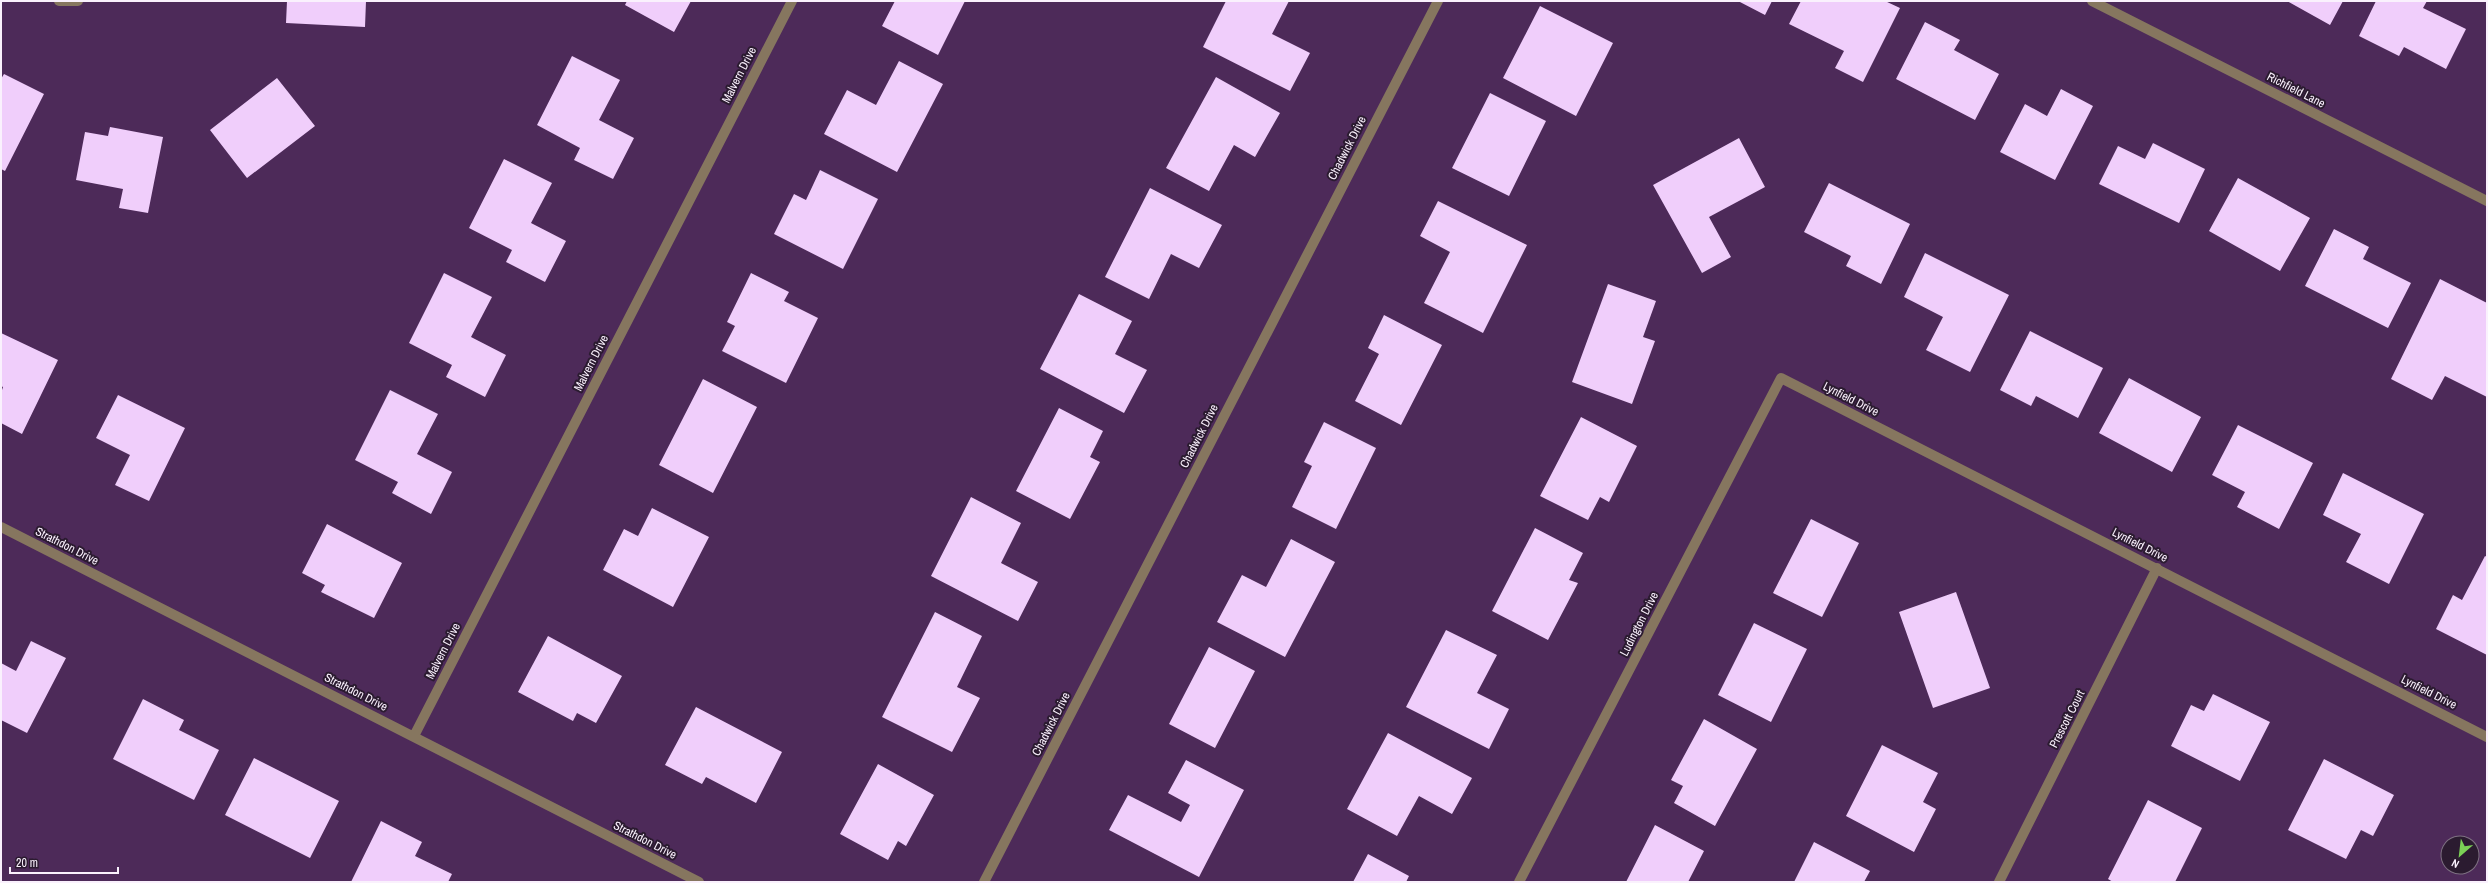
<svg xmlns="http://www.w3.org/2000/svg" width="2488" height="883" font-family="'Archivo Narrow',sans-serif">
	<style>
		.building { fill: #f0cefb }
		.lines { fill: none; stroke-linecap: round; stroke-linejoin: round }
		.minor { stroke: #86765f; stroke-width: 10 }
		.labels { text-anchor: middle; stroke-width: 4; stroke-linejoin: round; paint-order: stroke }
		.street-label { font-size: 12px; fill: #faf1fd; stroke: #2b1b30 }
	</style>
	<rect width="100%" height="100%" fill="#4d2a59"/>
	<path class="building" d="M287,1H366L365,27L286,23Z
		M627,1H691L674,32L625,5Z
		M895,1H965L938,55L882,26Z
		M1226,1H1289L1272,34L1310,53L1290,91L1203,47Z
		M1738,1H1772L1765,15Z
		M1801,1H1885L1900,8L1863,82L1835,68L1844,51L1789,24Z
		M2287,1H2343L2330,25Z
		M2376,1H2427L2423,8L2466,29L2446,69L2404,47L2399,56L2359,36Z
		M1540,6L1613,43L1576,116L1503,78Z
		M1925,22L1960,40L1954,50L1999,74L1975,120L1896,79Z
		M572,56L620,80L599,120L634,138L613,179L574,160L580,148L537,125Z
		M899,61L943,84L897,172L824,134L847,90L876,105Z
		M4,74L44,94L5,171L1,169V79Z
		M1216,77L1280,113L1255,157L1234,145L1209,191L1166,168Z
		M277,78L315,126L247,178L210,130Z
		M2061,89L2093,106L2055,180L2000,152L2025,104L2047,116Z
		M1490,93L1546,121L1509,196L1452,168Z
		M110,127L163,137L148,213L119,208L123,189L76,180L85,132L108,136Z
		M1739,138L1765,187L1709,217L1731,257L1702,273L1653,185Z
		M2153,143L2205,169L2179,223L2099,184L2118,146L2145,159Z
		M504,159L552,183L531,223L566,241L545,282L506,262L512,250L469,228Z
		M820,170L878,199L843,269L774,234L794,194L806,200Z
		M2238,178L2310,218L2280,271L2209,231Z
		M1829,183L1910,224L1881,284L1846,266L1851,256L1804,232Z
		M1150,188L1222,225L1199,268L1171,254L1149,299L1105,277Z
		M1438,201L1527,245L1483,333L1424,303L1450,252L1420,236Z
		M2334,229L2369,247L2363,259L2411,283L2388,328L2305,286Z
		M1925,253L2009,295L1970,372L1926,350L1943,317L1904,297Z
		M444,273L492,297L471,337L506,355L485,397L446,377L452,365L409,343Z
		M751,273L789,292L784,301L818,318L786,383L722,351L735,326L727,322Z
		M2440,279L2487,303V397L2445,376L2432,400L2391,379Z
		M1608,284L1656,301L1643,337L1655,341L1632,404L1572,382Z
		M1079,294L1132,321L1115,354L1147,370L1124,413L1040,369Z
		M1384,315L1442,345L1401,425L1355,401L1379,354L1368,348Z
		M2030,331L2103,368L2078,418L2036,396L2031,406L2000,390Z
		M1,333L58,360L22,434L1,423V393L3,387L1,386Z
		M2129,378L2201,417L2172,472L2099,433Z
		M703,379L757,407L713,493L659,465Z
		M390,390L438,414L417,454L452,472L431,514L392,493L398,482L355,460Z
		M118,395L185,428L149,501L115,485L130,455L96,438Z
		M1059,408L1103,431L1090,457L1100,462L1070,519L1016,491Z
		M1581,417L1637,446L1609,502L1600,497L1588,520L1540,496Z
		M1324,422L1376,448L1336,529L1292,507L1312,466L1304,462Z
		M2238,425L2313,463L2279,529L2237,507L2245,492L2212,475Z
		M2343,473L2424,514L2389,584L2346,562L2361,534L2323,515Z
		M971,497L1021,523L1001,563L1038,582L1018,621L931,576Z
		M652,508L709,537L673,607L603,570L624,529L638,536Z
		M1811,519L1859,543L1822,617L1773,593Z
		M327,524L402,563L374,618L321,592L325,585L302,573Z
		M1535,528L1583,553L1569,580L1578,583L1548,640L1492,611Z
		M1291,539L1335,562L1285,657L1217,622L1242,575L1266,587Z
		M2485,556L2487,557V655L2436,629L2453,595L2462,600Z
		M1956,592L1990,688L1933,708L1899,612Z
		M935,612L982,636L957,687L980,698L952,752L882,717Z
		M1754,623L1807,649L1771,722L1718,695Z
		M1446,630L1497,655L1477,693L1509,709L1489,749L1406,707Z
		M548,636L622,676L596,723L577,713L573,721L518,692Z
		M31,641L66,658L27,733L1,720V663L16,671Z
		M1209,647L1255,671L1215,748L1169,724Z
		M2213,694L2270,722L2240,781L2171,746L2191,705L2204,711Z
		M143,699L184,720L179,730L219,750L194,800L113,759Z
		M696,707L782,752L756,803L706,777L702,784L665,765Z
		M1704,719L1757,749L1715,826L1674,803L1683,786L1671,780Z
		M1388,733L1472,778L1452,814L1419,796L1397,836L1347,809Z
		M1882,745L1938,773L1923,802L1936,809L1914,852L1846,816Z
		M254,758L339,801L310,858L225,815Z
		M2324,759L2394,795L2373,836L2361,830L2346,859L2288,830Z
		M1186,760L1244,790L1199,877L1109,830L1128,795L1181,822L1190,805L1168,793Z
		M878,764L934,795L906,846L898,841L888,860L840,834Z
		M2148,800L2202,828L2175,882H2113L2108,879Z
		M381,821L422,842L415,856L452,874L448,882H351Z
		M1655,825L1704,851L1688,882H1626Z
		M1814,842L1870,871L1864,882H1794Z
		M1368,854L1409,876L1406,882H1353Z"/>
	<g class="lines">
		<path class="minor" d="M59,1H78
			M2092,1L2487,201
			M1,527L699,882
			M414,736L792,1
			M984,882L1438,1
			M1519,882L1781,378L2487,737
			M1999,882L2157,568"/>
	</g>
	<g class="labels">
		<g class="street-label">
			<text transform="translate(739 75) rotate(-63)" y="4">Malvern Drive</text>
			<text transform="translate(2296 90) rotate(27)" y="4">Richfield Lane</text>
			<text transform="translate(1347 148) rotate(-63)" y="4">Chadwick Drive</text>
			<text transform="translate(591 363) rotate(-63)" y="4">Malvern Drive</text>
			<text transform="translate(1851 399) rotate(27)" y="4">Lynfield Drive</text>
			<text transform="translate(1199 436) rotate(-63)" y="4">Chadwick Drive</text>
			<text transform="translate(2140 545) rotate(27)" y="4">Lynfield Drive</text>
			<text transform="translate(67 546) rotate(27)" y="4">Strathdon Drive</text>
			<text transform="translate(1639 624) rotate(-63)" y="4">Ludington Drive</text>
			<text transform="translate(443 651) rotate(-63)" y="4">Malvern Drive</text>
			<text transform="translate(356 692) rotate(27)" y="4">Strathdon Drive</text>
			<text transform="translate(2429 692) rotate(27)" y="4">Lynfield Drive</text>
			<text transform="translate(2067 719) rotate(-63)" y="4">Prescott Court</text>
			<text transform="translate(1051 724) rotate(-63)" y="4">Chadwick Drive</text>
			<text transform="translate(645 840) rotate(27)" y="4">Strathdon Drive</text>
		</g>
	</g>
	<rect width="2488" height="883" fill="none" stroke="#faf1fd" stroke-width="4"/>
	<g transform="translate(2460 855) rotate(208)"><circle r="19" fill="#2b1b30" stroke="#7e7182"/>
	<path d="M0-3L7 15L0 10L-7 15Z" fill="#7bd156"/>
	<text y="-6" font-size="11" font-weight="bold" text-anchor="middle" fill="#faf1fd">N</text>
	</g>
	<path d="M10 867v6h108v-6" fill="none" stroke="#faf1fd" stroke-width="2"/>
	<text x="16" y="867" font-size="12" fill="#faf1fd" stroke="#2b1b30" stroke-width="3" paint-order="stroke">20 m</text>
</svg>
